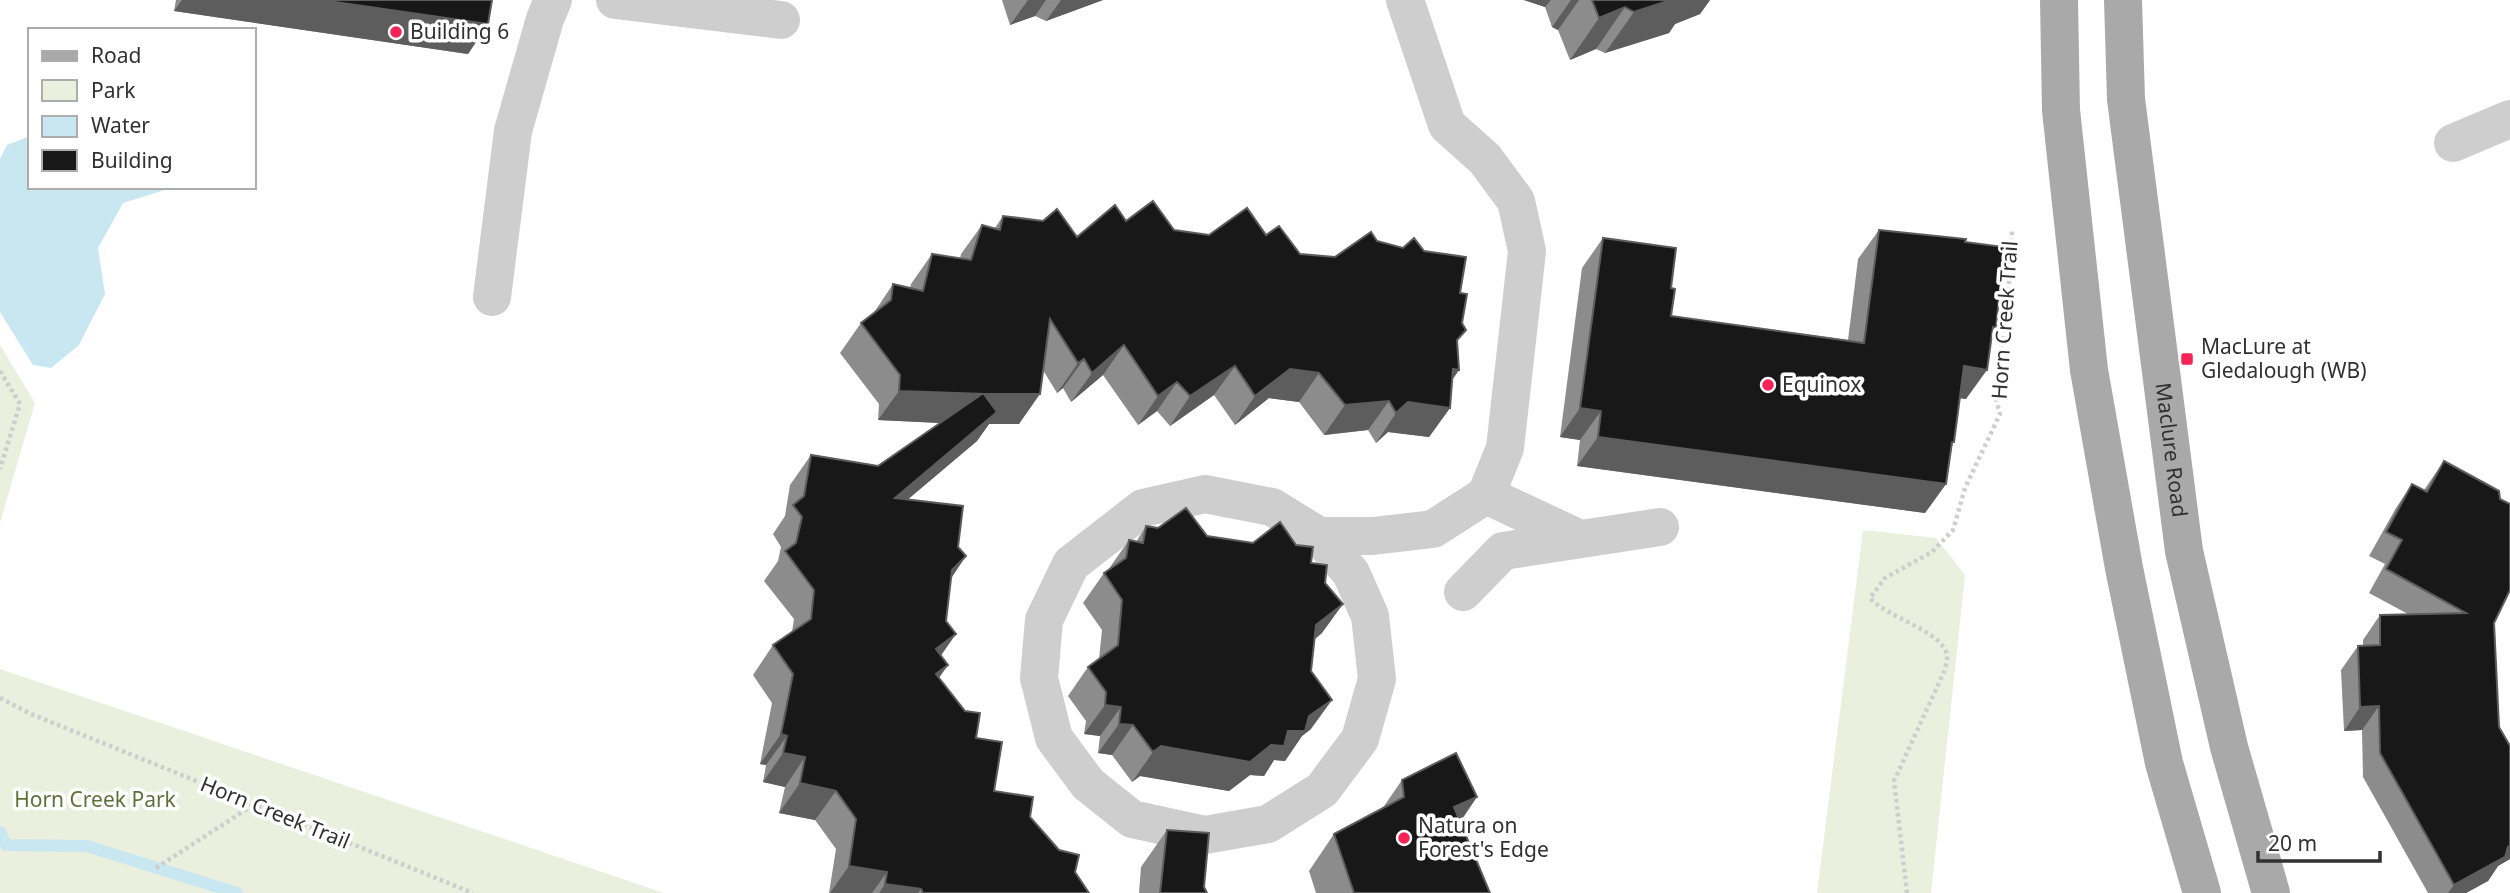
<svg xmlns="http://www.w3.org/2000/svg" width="2510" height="893" font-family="'Noto Sans',sans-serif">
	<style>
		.green { fill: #eaefde }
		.water { fill: #c9e7f0 }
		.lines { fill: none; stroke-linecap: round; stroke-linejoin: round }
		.stream { stroke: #c9e7f0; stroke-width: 12 }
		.path { stroke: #cecece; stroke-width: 4.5; stroke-dasharray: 3.5 3.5; stroke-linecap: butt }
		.minor { stroke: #cecece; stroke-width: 38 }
		.major { stroke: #a9a9a9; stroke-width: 38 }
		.wall { fill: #8c8c8c }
		.shaded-wall { fill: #5d5d5d }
		.building { fill: #181818; stroke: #5d5d5d; stroke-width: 2 }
		.poi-dot { fill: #f72455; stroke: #fff; stroke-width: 2.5 }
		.labels { text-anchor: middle; stroke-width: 7; stroke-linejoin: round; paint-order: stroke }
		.poi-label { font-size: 21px; fill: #313131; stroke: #fff; text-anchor: start }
		.street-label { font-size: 21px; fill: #313131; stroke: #fff }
		.park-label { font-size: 21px; fill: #5d7239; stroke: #fff }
	</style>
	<rect width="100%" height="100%" fill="#fff"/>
	<path class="green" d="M0,345L35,403L0,523Z
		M1863,530L1936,538L1965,575L1931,893H1817Z
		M0,669L664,893H0Z"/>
	<path class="water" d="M30,136V187H174L123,203L98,248L105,294L79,345L51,368L33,365L0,312V159L7,145Z"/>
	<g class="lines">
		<path class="stream" d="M0,832L6,845L87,846L237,893"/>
		<path class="path" d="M0,371L20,404L0,469
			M0,698L31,714L473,893
			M156,868L253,805
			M1907,893L1894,781L1944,672C1945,667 1948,661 1947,656C1945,632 1886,617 1870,598L1885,578L1932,552L1953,530L1965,488L2000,414L1995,396L2008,300L2012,230"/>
		<path class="minor" d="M615,0L781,20
			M2453,143L2510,119
			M492,297L513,131L545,19L553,0
			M1486,495L1580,539
			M1319,536L1351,573L1370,616L1377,679L1360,739L1322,790L1268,824L1205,835L1132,819L1088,784L1054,738L1039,678L1044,620L1071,564L1143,508L1205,494L1272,507L1319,536H1373L1433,529L1486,495L1505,448L1527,251L1516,201L1485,159L1447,125L1405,0
			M1463,592L1503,551L1660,527"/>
		<g class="major">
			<path d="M2059,0L2061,110L2089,370L2124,568L2164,763L2202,893"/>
			<path id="s1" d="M2123,0L2126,99L2184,551L2229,747L2271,893"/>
		</g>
	</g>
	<path class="wall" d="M176,0H492L488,24L468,54L174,11Z
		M1002,0H1103L1046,21L1035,16L1010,25Z
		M1524,0H1710L1700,14L1675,24L1669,33L1605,53L1596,49L1570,60L1558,30L1552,27L1545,7Z
		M1003,216L1077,237L1126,221L1174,230L1209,235H1266L1300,254L1335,257L1377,241L1403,248L1424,251L1460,293L1457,343L1459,370L1452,380L1450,408L1429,437L1388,432L1376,443L1368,430L1324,435L1299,402L1269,398L1235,425L1214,395L1170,426L1157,411L1138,425L1103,375L1071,402L1063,388L1057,393L1043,370L1019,424H989L977,441L907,500L966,556L951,577L941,656L948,665L939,678L976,738L994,791L1030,817L1075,872L1089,893H829L836,849L815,820L779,813L785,787L763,782L766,765L760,764L772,703L753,675L773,645L792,632L794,619L764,581L778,561L781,547L773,534L785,516L790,485L811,455L878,466L941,423L878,420L879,404L840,353L861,323L873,314L893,284L910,288L911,284L932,254L960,259L961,254L982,225L995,228Z
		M1879,230L1965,242L1992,333L1966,399L1960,398L1946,484L1925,513L1577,466L1580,440L1560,437L1582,268L1603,238L1671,288V316L1848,340L1858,259Z
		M2444,461L2494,623L2499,727L2510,746V859L2498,866L2488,881L2466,893H2428L2363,777L2362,730L2344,731L2341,670L2358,646H2363V640L2380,615L2408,614L2369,593L2385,564L2369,556L2396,508L2412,484L2424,490Z
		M1146,526L1253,543L1296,545L1311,563L1325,583L1322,633L1315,639L1311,671V729L1302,736L1285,761L1274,760L1264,776L1250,775L1229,791L1140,776L1132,782L1112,755L1098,753L1100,736L1084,734L1086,721L1068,696L1088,667L1099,659L1102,630L1083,603L1104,573L1108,570L1129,540L1136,542Z
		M1402,780L1460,822L1490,893H1316L1309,871L1334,834L1382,809Z
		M1167,830L1204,887L1207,893H1139L1141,867Z"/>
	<path class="shaded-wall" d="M182,0H321L488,24L468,54L174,11Z
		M1028,0H1046L1035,16L1010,25Z
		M1061,0H1103L1046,21Z
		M1524,0H1551L1545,7Z
		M1571,0H1579L1558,30L1552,27Z
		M1671,0H1710L1700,14L1675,24L1669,33L1605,53L1634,12Z
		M1625,7L1596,49L1570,60L1599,18Z
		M1124,345L1103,375L1071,402L1092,373Z
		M1084,359L1063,388L1057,393L1078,363Z
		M1235,366L1214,395L1170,426L1190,396Z
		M1964,366L1987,370L1966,399L1943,396Z
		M1290,369L1319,373L1299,402L1269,398L1235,425L1255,396Z
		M1453,369L1459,370L1438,400Z
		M1177,382L1157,411L1138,425L1158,396Z
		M899,391L982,394L961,424L878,420Z
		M984,394H1040L1019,424H989L977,441L874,528L895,498Z
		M1389,401L1368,430L1324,435L1345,405Z
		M1408,402L1450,408L1429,437L1388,432L1376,443L1396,413Z
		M1580,408L1601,411L1580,440L1560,437Z
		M1598,437L1946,484L1925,513L1577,466Z
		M966,556L946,586L952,570Z
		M1343,604L1322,633L1296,654L1316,625Z
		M956,634L935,664L936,649Z
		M948,665L927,694L936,674Z
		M1332,700L1311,729L1302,736L1285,761L1274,760L1264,776L1250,775L1229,791L1140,776L1132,782L1153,752L1161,746L1288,731Z
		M1105,705L1121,707L1100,736L1084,734Z
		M2379,706L2362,730L2344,731L2360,707Z
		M1119,724L1133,725L1112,755L1098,753Z
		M781,734L787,736L766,765L760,764Z
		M783,753L805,757L785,787L763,782Z
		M800,783L836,791L815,820L779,813Z
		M1477,797L1452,834L1454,807Z
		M2510,845V859L2498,866L2488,881L2466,893H2448L2454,885Z
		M849,866L887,872L872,893H830Z
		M885,884L921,889L918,893H879Z"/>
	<path class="building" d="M321,0H492L488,24Z
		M1592,0H1671L1634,12L1625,7L1599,18Z
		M1153,201L1174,230L1209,235L1247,208L1266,235L1279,226L1300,254L1335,257L1371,232L1377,241L1403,248L1414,238L1424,251L1466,257L1460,293L1467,294L1462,323L1466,330L1457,340L1459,370L1453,369L1450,408L1408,402L1396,413L1389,401L1345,405L1319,373L1290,369L1255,396L1235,366L1190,396L1177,382L1158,396L1124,345L1092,373L1084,359L1078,363L1050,319L1040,394H984L997,412L895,498L963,506L958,547L966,556L952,570L946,621L956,634L936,649L948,665L936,674L965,711L980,713L976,738L1002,742L994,791L1033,797L1030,817L1059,850L1079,855L1075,872L1089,893H923L921,889L885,884L887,872L849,866L856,819L836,791L800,783L805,757L783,753L787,736L781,734L793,674L773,645L811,619L814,590L785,551L796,543L802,517L793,505L804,496L811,455L878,466L982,394L899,391L900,375L861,323L891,300L893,284L923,291L932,254L971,260L982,225L1000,230L1003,216L1043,221L1057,209L1077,237L1115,205L1126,221Z
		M1879,230L1966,239L1965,242L2004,247L1996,328L1993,327L1987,370L1964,366L1954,442H1952L1946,484L1598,437L1601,411L1580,408L1603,238L1676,248L1671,288L1675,289L1671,316L1864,343Z
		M2444,461L2499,491L2500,499L2510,504V590L2494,623L2499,727L2510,746V845L2508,847L2505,857L2454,885L2380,753L2379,706L2360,707L2358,646L2380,645V615L2466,613L2386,569L2402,540L2386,532L2412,484L2427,492Z
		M1186,508L1207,536L1253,543L1280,522L1296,545L1313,547L1311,563L1327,565L1325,583L1343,604L1316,625L1311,671L1332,700L1309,716L1305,731H1288L1284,746L1271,745L1250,762L1161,746L1153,752L1133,725L1119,724L1121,707L1105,705L1106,692L1088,667L1118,645L1122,600L1104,573L1126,558L1129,540L1143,543L1146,526L1158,528Z
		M1456,753L1477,797L1454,807L1490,893H1354L1334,834L1404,797L1402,780Z
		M1167,830L1209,833L1204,887L1207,893H1160Z"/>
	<g class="poi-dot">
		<circle cx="396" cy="32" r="7"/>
		<rect x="2180" y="352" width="14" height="14" rx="3.5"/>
		<circle cx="1768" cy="385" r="7"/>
		<circle cx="1404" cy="838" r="7"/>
	</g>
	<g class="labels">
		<g class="poi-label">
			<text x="410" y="39">Building 6</text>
			<text x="2201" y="354">MacLure at<tspan x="2201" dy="24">Gledalough (WB)</tspan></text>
			<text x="1782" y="392">Equinox</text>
			<text x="1418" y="833">Natura on<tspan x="1418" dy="24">Forest's Edge</tspan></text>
		</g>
		<g class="street-label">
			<text transform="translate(2005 320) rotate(-86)" y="7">Horn Creek Trail</text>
			<text dy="7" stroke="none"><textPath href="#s1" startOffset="453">Maclure Road</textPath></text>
			<text transform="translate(275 813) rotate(22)" y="7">Horn Creek Trail</text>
		</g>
		<g class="park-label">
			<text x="95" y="807">Horn Creek Park</text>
		</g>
	</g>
	<rect x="28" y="28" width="228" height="161" fill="#ffffff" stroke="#adadad" stroke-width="2"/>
	<rect x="42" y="51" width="35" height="10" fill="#a9a9a9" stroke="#adadad" stroke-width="2"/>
	<text x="91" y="63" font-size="21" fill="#313131">Road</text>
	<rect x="42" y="80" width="35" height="21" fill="#eaefde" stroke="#adadad" stroke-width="2"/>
	<text x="91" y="98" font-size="21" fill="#313131">Park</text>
	<rect x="42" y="116" width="35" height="21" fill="#c9e7f0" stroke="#adadad" stroke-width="2"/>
	<text x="91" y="133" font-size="21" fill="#313131">Water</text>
	<rect x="42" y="150" width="35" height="21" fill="#181818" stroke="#adadad" stroke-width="2"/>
	<text x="91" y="168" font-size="21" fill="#313131">Building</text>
	<path d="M2258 851v10h122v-10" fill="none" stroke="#313131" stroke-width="3.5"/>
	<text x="2268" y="851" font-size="21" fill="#313131" stroke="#ffffff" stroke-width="5" paint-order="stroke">20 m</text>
</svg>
